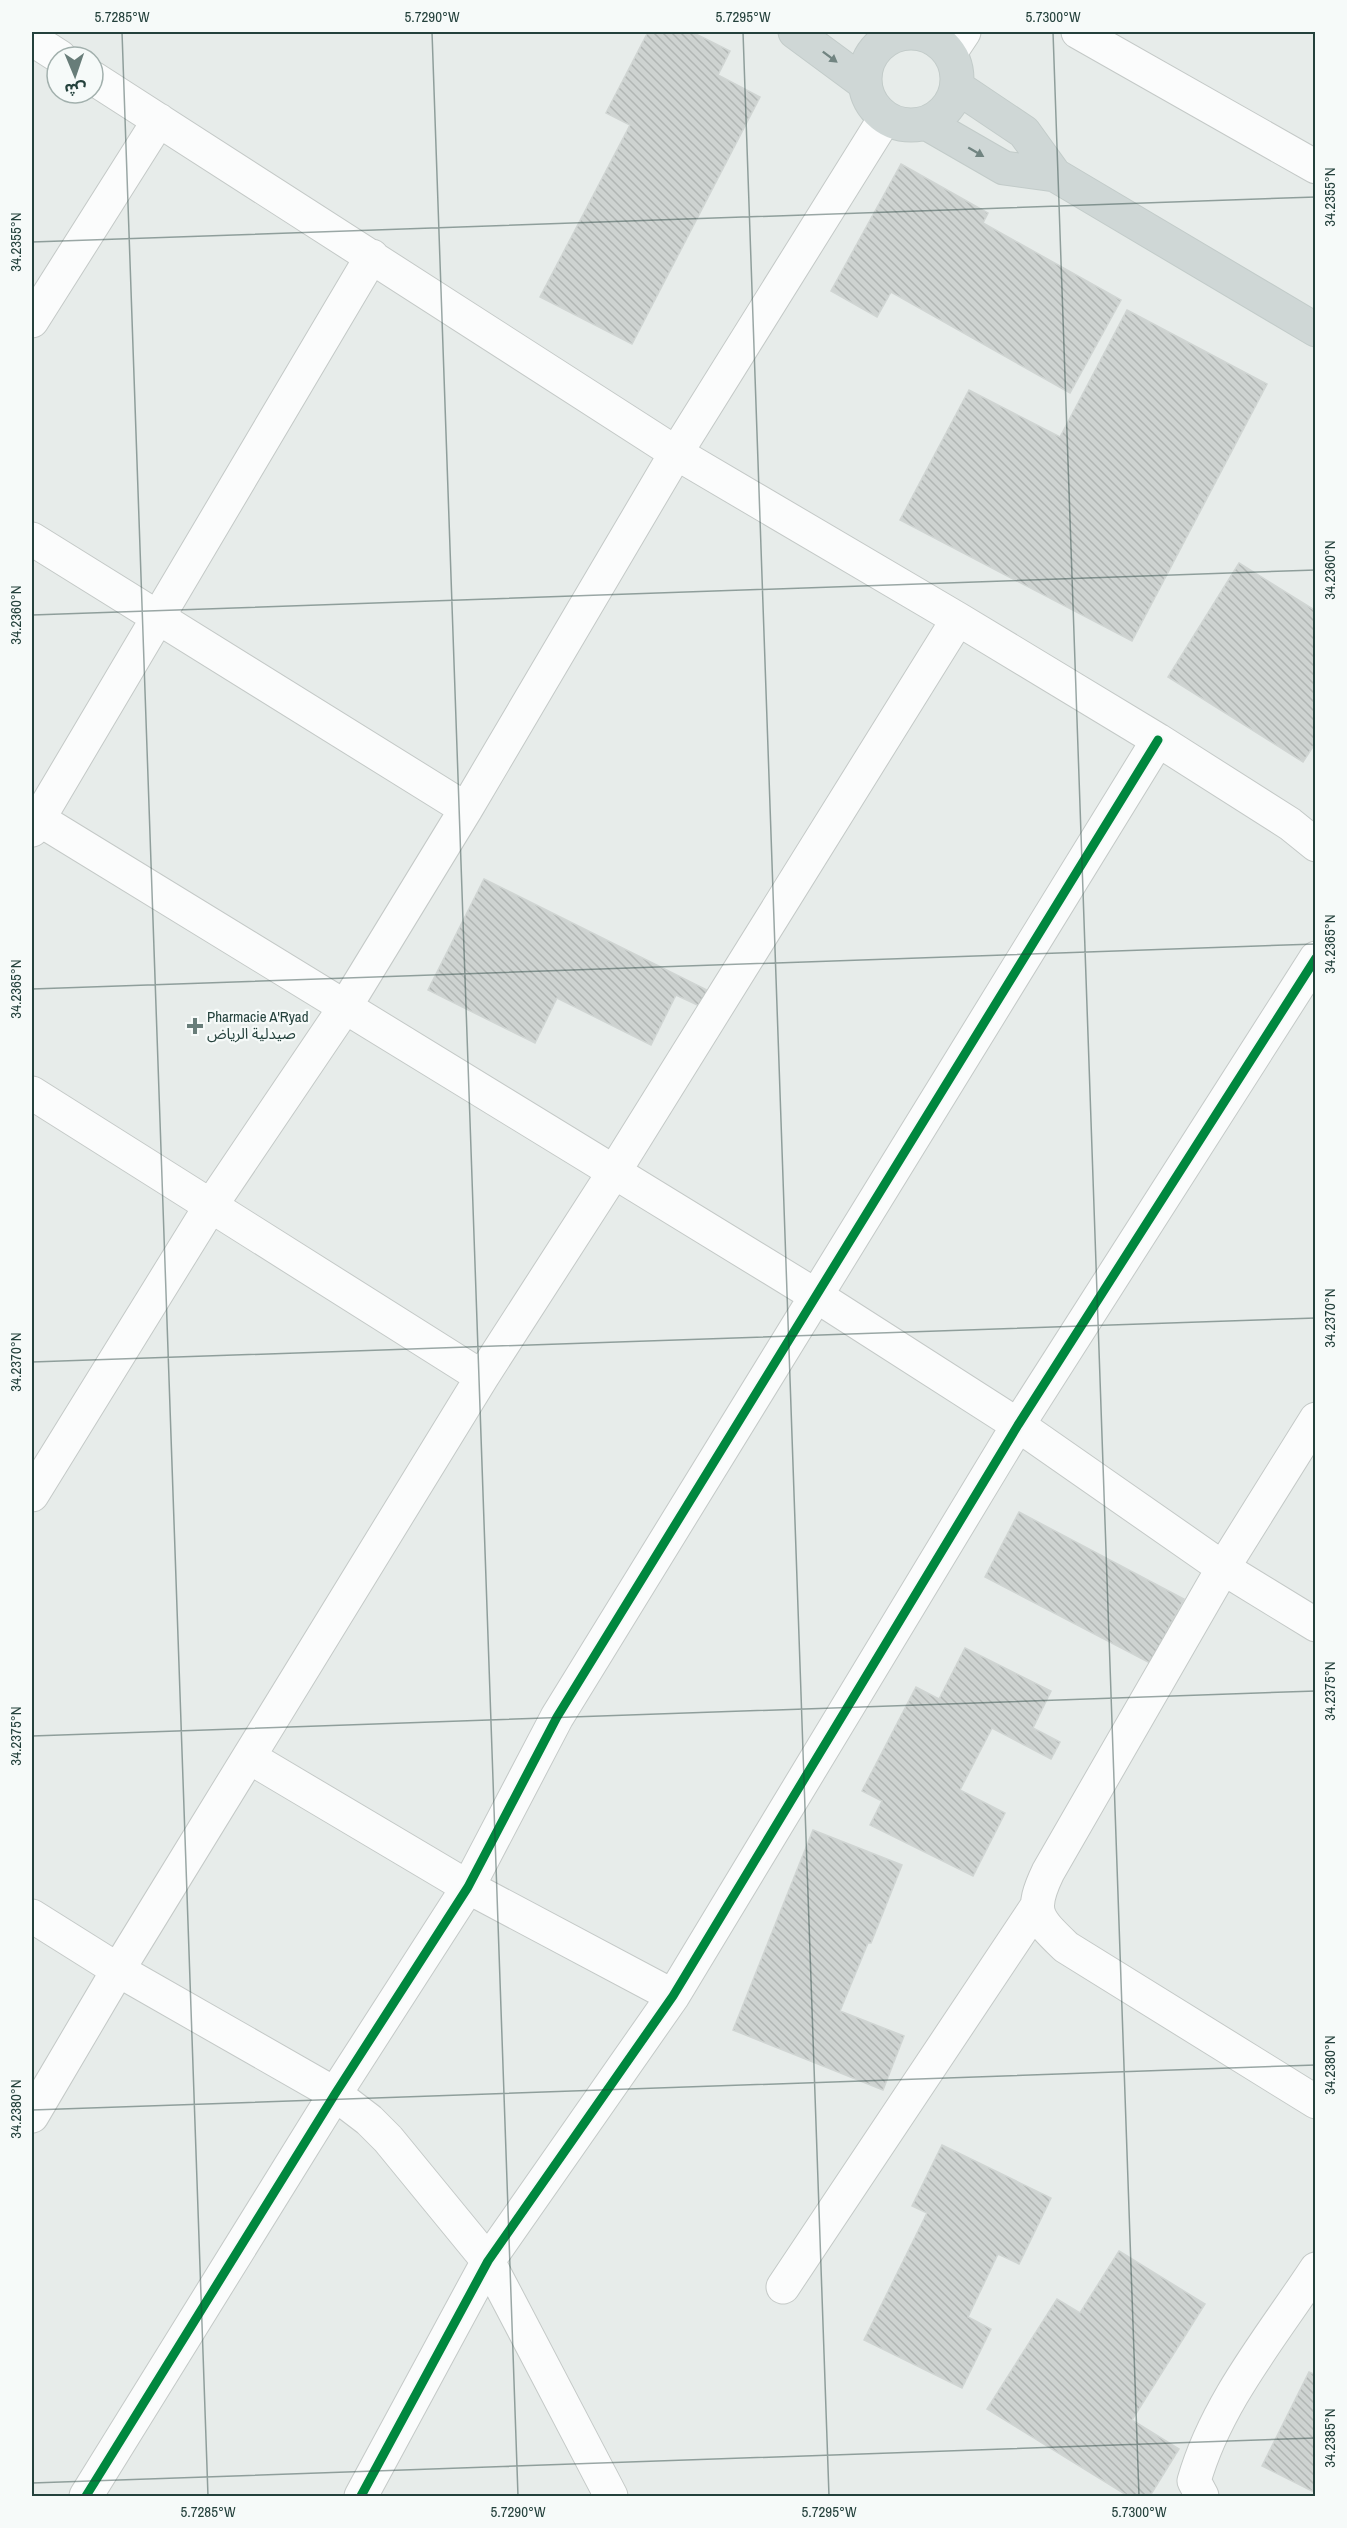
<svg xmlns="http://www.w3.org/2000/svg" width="1347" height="2528" font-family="'Archivo Narrow','Noto Sans Arabic',sans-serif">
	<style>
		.building { fill: url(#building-back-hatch); stroke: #d0d5d3; stroke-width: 1.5 }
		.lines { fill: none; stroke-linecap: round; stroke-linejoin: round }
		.street-casing { stroke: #c4c9c7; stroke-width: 35 }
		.primary-casing { stroke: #c2cbc9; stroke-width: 35 }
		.street { stroke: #fbfcfc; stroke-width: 33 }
		.primary { stroke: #cfd7d6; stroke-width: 33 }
		.cycleway-casing { stroke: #f6faf9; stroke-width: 13 }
		.cycleway { stroke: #00873e; stroke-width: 9 }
		.oneway { fill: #718481 }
		.ticks { fill: none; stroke: #24413c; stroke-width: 1.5; stroke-opacity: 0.45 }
		.poi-dot { fill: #687d79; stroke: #f6faf9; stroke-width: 2 }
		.labels { text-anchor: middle; stroke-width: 4.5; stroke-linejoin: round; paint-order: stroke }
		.poi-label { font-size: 15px; fill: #24413c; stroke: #f6faf9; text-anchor: start }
		.neatline { fill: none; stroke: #24413c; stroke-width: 2 }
		.ticks-label { font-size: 15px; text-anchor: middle; fill: #24413c }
	</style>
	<defs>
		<pattern id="building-back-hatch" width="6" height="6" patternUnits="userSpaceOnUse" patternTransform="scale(1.5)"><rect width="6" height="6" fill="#ced3d1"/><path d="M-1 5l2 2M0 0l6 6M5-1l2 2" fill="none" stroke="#b1b6b4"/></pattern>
	</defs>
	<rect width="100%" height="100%" fill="#e7ecea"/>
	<path class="building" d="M648,32H692L730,51L718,75L760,97L632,344L540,297L630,125L606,113Z
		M901,164L988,213L983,223L1121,300L1070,393L891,292L877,317L831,291Z
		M1127,310L1267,384L1132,641L900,520L969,390L1060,437Z
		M1239,563L1316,611V742L1303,762L1168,677Z
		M484,879L715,994L708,1010L676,995L651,1045L557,998L535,1043L428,990Z
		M1019,1512L1184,1599L1150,1663L985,1577Z
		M965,1648L1051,1691L1033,1728L1060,1742L1051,1759L992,1728L960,1790L1005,1813L973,1876L870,1825L882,1801L862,1791L916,1687L939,1699Z
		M813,1830L902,1865L871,1943H868L840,2011L904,2036L883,2090L733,2030Z
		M942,2145L1051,2198L1019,2264L998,2254L968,2317L991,2329L962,2388L864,2340L927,2213L912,2206Z
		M1119,2251L1205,2304L1132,2420L1179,2449L1150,2496H1128L987,2409L1057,2299L1080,2313Z
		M1309,2372L1316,2375V2493L1262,2466Z"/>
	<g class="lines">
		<g class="street-casing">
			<path id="street" d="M1078,32L1316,167
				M902,33L903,32
				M32,39L60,57
				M950,53L964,32
				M93,78L676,453L958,619L1158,740L1290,824L1316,845
				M32,321L159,120
				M32,539L466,809
				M32,815L815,1295L1018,1425L1223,1568L1316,1625
				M32,830L372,256
				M32,1093L482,1377
				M1316,1419L1223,1568L1048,1872C1029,1912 1036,1918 1066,1947L1316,2102
				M32,1495L210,1207L345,1007L466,809L676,453L885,118
				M249,1757L468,1887L673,1996
				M32,1916L118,1970L335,2094L369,2120L388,2139L488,2261L611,2496
				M32,2116L118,1970L482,1377L614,1172L958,619
				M783,2287L1037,1906
				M86,2496L335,2094L468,1887L557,1717L1158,740
				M361,2496L488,2261L673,1996L1018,1425L1316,958
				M1202,2496L1194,2481C1216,2403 1272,2336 1316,2269"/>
		</g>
		<g class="primary-casing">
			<path id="primary" d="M795,32L864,83
				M865 79a46 46 0 1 1 92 0a46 46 0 1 1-92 0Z
				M957,87L1024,132L1055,175
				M926,123L1004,168L1055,175L1316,330"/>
		</g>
		<use href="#street" class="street"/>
		<use href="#primary" class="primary"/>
		<g class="cycleway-casing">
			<path id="cycleway" d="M86,2496L335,2094L468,1887L557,1717L1158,740
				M361,2496L488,2261L673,1996L1018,1425L1316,958"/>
		</g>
		<use href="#cycleway" class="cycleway"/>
	</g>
	<defs><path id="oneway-solid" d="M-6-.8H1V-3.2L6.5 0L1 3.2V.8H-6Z" transform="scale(1.5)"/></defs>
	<g class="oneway">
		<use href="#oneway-solid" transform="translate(830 57) rotate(37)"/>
		<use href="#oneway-solid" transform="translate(976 152) rotate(30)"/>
	</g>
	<path class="ticks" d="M122,32L208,2496M432,32L518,2496M743,32L829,2496M1053,32L1139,2496M32,242L1316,197M32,615L1316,570M32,989L1316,944M32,1362L1316,1318M32,1736L1316,1691M32,2110L1316,2065M32,2483L1316,2438"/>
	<path class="poi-dot" d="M192 1017h6v6h6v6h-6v6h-6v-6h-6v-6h6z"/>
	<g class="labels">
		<g class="poi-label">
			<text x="207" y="1022">Pharmacie A'Ryad<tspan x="207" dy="17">صيدلية الرياض</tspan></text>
		</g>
	</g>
	<rect width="1347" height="2528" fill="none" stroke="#f6faf9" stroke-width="66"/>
	<g transform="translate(75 75) rotate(178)"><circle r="28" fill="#f6faf9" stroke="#a2b0ad" stroke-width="1.5"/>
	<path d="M0-4.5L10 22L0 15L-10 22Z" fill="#687d79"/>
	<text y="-9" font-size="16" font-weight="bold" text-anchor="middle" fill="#24413c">ش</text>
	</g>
	<rect x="33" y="33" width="1281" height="2462" class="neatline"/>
	<g class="ticks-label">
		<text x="122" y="22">5.7285°W</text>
		<text x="432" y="22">5.7290°W</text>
		<text x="743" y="22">5.7295°W</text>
		<text x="1053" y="22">5.7300°W</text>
		<text transform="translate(1330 197) rotate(-90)" y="5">34.2355°N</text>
		<text transform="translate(16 242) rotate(-90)" y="5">34.2355°N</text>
		<text transform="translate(1330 570) rotate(-90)" y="5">34.2360°N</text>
		<text transform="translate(16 615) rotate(-90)" y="5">34.2360°N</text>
		<text transform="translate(1330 944) rotate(-90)" y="5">34.2365°N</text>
		<text transform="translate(16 989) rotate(-90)" y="5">34.2365°N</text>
		<text transform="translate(1330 1318) rotate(-90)" y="5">34.2370°N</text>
		<text transform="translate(16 1362) rotate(-90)" y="5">34.2370°N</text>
		<text transform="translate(1330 1691) rotate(-90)" y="5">34.2375°N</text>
		<text transform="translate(16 1736) rotate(-90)" y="5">34.2375°N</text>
		<text transform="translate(1330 2065) rotate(-90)" y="5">34.2380°N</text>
		<text transform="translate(16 2109) rotate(-90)" y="5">34.2380°N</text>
		<text transform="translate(1330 2438) rotate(-90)" y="5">34.2385°N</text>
		<text x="208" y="2517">5.7285°W</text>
		<text x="518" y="2517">5.7290°W</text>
		<text x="829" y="2517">5.7295°W</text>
		<text x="1139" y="2517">5.7300°W</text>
	</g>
</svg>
